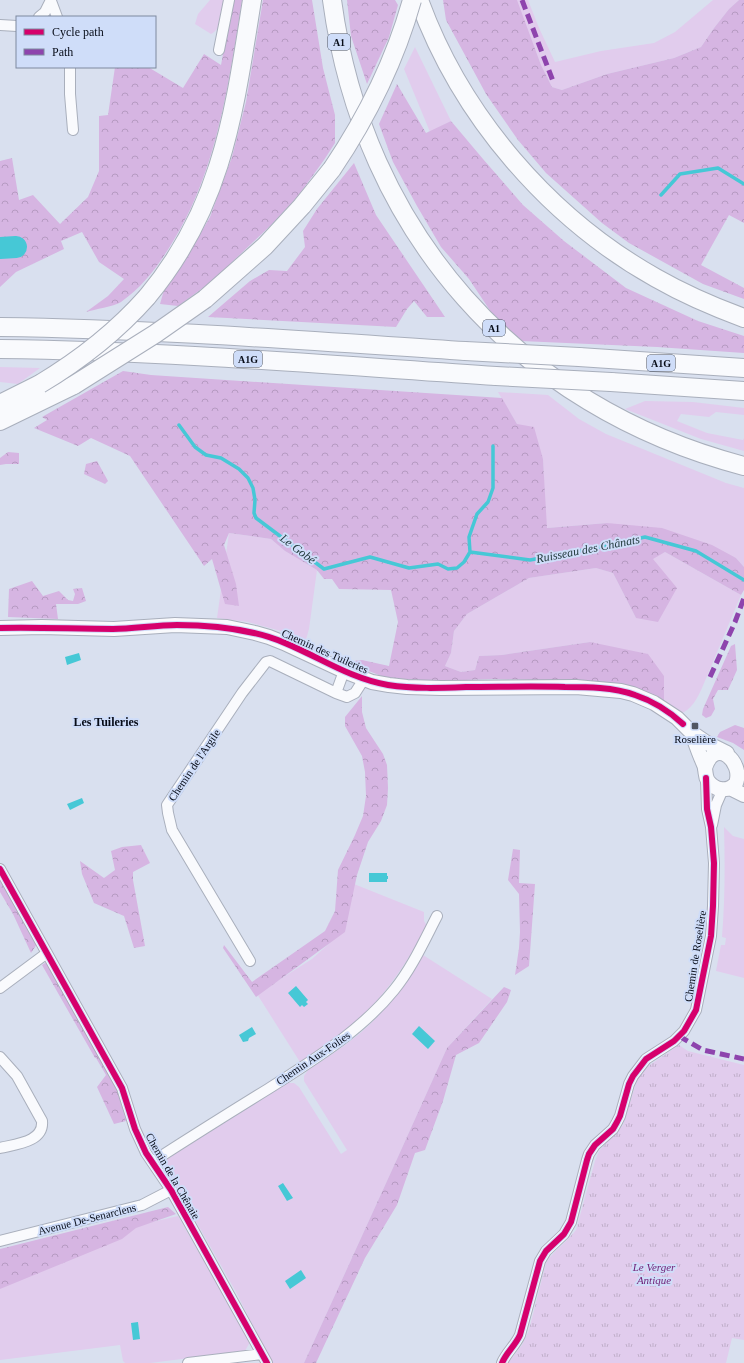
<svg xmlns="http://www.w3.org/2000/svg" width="744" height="1363" font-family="'Times New Roman',serif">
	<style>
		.green { fill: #e1cced }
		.forest { fill: url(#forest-crowns) }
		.park { fill: url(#park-tufts) }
		.water { fill: #46c8d6 }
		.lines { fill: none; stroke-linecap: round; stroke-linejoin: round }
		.stream { stroke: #46c8d6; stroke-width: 3.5 }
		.river { stroke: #46c8d6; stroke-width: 22 }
		.street-casing { stroke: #a9afbc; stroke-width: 12 }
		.secondary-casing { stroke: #a9afbc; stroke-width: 16 }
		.highway-casing { stroke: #a9afbc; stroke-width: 20 }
		.street { stroke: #f9fafd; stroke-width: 10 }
		.secondary { stroke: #f9fafd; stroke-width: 14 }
		.highway { stroke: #f9fafd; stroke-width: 18 }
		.highway-bridge-casing { stroke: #a9afbc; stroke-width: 20; stroke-linecap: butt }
		.highway-bridge { stroke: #f9fafd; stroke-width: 18 }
		.quiet { stroke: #8e44ad; stroke-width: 5; stroke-dasharray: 10 5; stroke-linecap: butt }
		.cycleway-casing { stroke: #cfddf9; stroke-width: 8 }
		.cycleway { stroke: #d6006c; stroke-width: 6 }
		.poi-dot { fill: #505663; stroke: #cfddf9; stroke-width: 1.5 }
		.labels { text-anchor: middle; stroke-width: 4; stroke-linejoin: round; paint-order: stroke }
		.shield { fill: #cfddf9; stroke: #434b5c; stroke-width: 1 }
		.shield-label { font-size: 10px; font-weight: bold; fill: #070c18 }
		.street-label { font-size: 11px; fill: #070c18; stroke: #cfddf9 }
		.poi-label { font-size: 11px; fill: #070c18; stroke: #cfddf9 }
		.park-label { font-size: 11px; font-style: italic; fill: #712278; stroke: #cfddf9 }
		.water-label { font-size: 12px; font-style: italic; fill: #21393c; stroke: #cfddf9 }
		.neighbourhood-label { font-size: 12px; font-weight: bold; fill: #070c18; stroke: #cfddf9 }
	</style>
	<defs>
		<pattern id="forest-crowns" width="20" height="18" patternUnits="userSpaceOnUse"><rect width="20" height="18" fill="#d6b5e2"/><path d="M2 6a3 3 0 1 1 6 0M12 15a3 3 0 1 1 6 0" fill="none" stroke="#b69ac1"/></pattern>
		<pattern id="park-tufts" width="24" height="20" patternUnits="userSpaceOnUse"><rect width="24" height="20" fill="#e1cced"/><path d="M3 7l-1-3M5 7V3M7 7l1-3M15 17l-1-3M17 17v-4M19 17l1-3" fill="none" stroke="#c0aeca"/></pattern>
	</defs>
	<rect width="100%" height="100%" fill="#d9e0ef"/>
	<path class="green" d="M210,0H226C223,11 222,29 211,34L195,24L198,14Z
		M516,0H528L539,28L555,62L601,51L654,43L675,32L713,0H739L729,9L714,28L701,47L674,58L607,74L562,90L552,87L541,65Z
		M415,47L451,121L430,132L404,69Z
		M0,367L40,368L18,384L0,382Z
		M498,392L548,395L579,419L606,434L726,483L744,488V567L736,558L607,523L546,528L543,459L517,424Z
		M645,401L693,402L744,408V415L716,412L709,417L681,414L677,421L707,433L743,440L744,438V451L701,439L625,409Z
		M229,533L271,539L285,551L317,570L309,629L305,643L281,631L248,622L217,618Z
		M665,552L741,595L702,688C697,699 692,709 680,714L664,701V676L590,642L502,655L479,656L475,670L461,672L445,666L451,653L454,631L467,614L529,578L596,568L613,573L636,618L652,558Z
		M724,827L733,836L744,839V978L716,971L721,945H725L726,938L722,937C725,900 725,864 724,827Z
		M354,884L424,912V921L427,926C407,963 385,996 353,1025C337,1039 318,1051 300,1062L257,994L312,959L343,931Z
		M423,955L492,999L447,1048L397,1159L304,1363H272L236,1292L201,1230L164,1170V1164L168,1158L288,1083H294L299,1087L341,1154L347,1150L304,1081V1076L308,1070C325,1059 342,1048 358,1035C385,1012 405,985 423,955Z
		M178,1216L250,1342L245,1351L150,1363H125L123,1361L120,1345L0,1360V1258Z"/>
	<path class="forest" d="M233,0H242C238,28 233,56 228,84C216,144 202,196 169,248C155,270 142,287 121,302C113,307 95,309 86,312L108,296L124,279L99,262L82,232L61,241L64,249L16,272L0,287V161L12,158L19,200L33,195L60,224L88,197L99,171V116L108,115L115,67H148L183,88L204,54L221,65Z
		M263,0H312L323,68L335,115V143L324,160L298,196L270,226L211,282L178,306L160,304L164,290L185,260L210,217L232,157L246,102Z
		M347,0H395L398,5L389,37L367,84L351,36Z
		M443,0H517L541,65L552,87L562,90L607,74L674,58L701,47L714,28L729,9L739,0H744V223L729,215L701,265L744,288V299L703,284L629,243L602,223L546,173L518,140L486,94L446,20Z
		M397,84L426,133L451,121L483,159L523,205L564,241L626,288L698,321L744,336V353L657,347L521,341L497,321L469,279L441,247L417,206L393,162L379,124Z
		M354,163L376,215L445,317H427L414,301L407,309L396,327L208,317L250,281L269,270L287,271L305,247L303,231L317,209Z
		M123,371L151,375L502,398L517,424L534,427L543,459L547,528L607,523L662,528L712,545L736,558L744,567V590L741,595L665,552L653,559L677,588L658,622L636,618L613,573L596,568L529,578L467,614L454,631L451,653L445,666L461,672L475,670L479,656L502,655L590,642L648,654L664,676V701L642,690L581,681L492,679L439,681L386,678L347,662L362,660L389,666L398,622L391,590L339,589L332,579H324L317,570L285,551L271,539L229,533L224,545L236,584L239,606L225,604L212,559L204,566L130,456L91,438L78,446L34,428L47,420L42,417Z
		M8,452L19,453V464H6L0,465V458Z
		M97,461L108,481L105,484L84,474L86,464Z
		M32,581L43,596L59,591L68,600L73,601L75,594L73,589L82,588L86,601L78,604H56L58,619L8,617L9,589Z
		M735,644L737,670L728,690H718L713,699L715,709L711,716L706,718L702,715L703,709L731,646Z
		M362,696V712L366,728L383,754L387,765L388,788L387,805L381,821L368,842L357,875L345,932L256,997L223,948L224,945L252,982L325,931L335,911L338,870L355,835L363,816L366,796L365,772L362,756L345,726V717Z
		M735,725L744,728V750L733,743L717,737L720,732Z
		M141,845L150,863L133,872V880L145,946L134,948L124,916L94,903L82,874L80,861L104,878L115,870L111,851L122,847Z
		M513,849L520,850L519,883L535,884L529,966L515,975L519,948L520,932L519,894L508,880Z
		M0,878L37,944L31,953L13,914L0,892Z
		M45,963L48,964L117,1090L126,1121L114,1124L97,1087L106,1075L96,1058H95L42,965Z
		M504,987L511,990L507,1002L479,1043L456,1055L443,1101L425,1150L415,1153L397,1205L365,1258L316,1363H304L397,1159L447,1048Z
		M168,1207L176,1214L136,1228L122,1239L0,1289V1249Z"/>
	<path class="park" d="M679,1045L688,1051L744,1065V1340L732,1338L726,1363H508L522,1345L529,1330L546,1263C554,1250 567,1242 576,1230L595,1161L599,1151L623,1125L637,1080L647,1067Z"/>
	<path class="water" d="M79,653L81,660L67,665L65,657Z
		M82,798L84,803L70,810L67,804Z
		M369,873H387V876H388V879H387V882H369Z
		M296,986L308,1000L306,1002L308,1004L304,1007L302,1005L300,1007L288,993Z
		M419,1026L435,1041L428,1049L412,1034Z
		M252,1027L256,1034L249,1038L248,1041L243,1042L239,1035Z
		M283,1183L293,1198L287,1201L278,1186Z
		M301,1270L306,1278L290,1289L285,1281Z
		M138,1322L140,1339L133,1340L131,1323Z"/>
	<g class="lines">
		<path class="stream" d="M661,195L680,174L718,168L744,184
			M179,425L195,447L206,455L221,458L239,469L248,478L253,488L255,500L254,513L256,518L324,569L370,557L409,568L438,564L448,569L457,568L464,562L470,552L469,537L477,514L488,502L493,488V446
			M470,552L530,560L606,546L645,537L696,551L744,580"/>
		<path class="river" d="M0,248L16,247"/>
		<g class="street-casing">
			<path id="street" d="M51,1L57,17
				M39,17L45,12L51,0
				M0,25L17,26
				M219,50L229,0
				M70,67V94L73,130
				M344,671L336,693L347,697L355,693L364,679
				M712,825L716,805L723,789
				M0,869L122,1088L135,1129L146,1153L171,1190L267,1363
				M250,961L172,830L168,813L167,805L242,693L266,662L270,661L336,693
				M0,988L47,953
				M0,1057L17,1076L42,1121C44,1142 16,1144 0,1148
				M152,1162C191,1137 229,1113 268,1089C313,1060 360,1032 394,990C412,968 424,941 437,916
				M0,1241L142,1205L171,1190
				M188,1363L262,1354
				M502,1363C506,1353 515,1346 520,1335L540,1261L546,1251L564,1234L571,1222L587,1160L589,1154L595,1145L613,1129L617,1122L620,1116L629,1084L633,1076L646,1059L674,1041L684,1031L696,1010L711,936L713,906L714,863L711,827L707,809L706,778"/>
		</g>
		<g class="secondary-casing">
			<path id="secondary" d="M0,628L42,627L114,629L175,625L227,627L255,633L269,637L284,643L344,671L372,682L389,685L407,687L441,688L576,687L621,691L633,694L654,703L677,718L691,732L707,743L727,753
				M691,732C695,741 698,751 702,760C703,763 705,766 705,769C706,773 705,776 708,781C711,785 715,788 720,789C726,790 732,788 736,783C744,762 715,736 705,768
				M730,788L744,795"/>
		</g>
		<g class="highway-casing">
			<path id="highway" d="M332,0C363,232 518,407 744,466
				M419,0C461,116 549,218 656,278C684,294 714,307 744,318
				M147,297C223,206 234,112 252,0
				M205,299L265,246L302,206L332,169
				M0,327C155,329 310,341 465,351
				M0,349C166,351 331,365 496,376
				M579,357L744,368
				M611,382L744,391
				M0,404L40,384
				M0,421L74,385"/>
		</g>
		<use href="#street" class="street"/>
		<use href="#secondary" class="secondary"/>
		<use href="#highway" class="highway"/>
		<g class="highway-bridge-casing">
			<path id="highway-bridge" d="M332,169C367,117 395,61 412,0
				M465,351L579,357
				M496,376L611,382
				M40,384C80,360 116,332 147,297
				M74,385L155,334L205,299"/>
		</g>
		<use href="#highway-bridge" class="highway-bridge"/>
		<path class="quiet" d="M522,0L553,81
			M710,677L735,622L744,598
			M679,1036L703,1050L744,1059"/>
		<g class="cycleway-casing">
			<path id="cycleway" d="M0,628C38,627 75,629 113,629C134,629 155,625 177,625C203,625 228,627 254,633C301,643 340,677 388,685C414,689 440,688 466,687C499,687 532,686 565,687C587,687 613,687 635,695C653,701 669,711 683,724
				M0,869L122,1088L135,1129L146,1153L171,1190L267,1363
				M502,1363C506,1353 515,1346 520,1335L540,1261L546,1251L564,1234L571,1222L587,1160L589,1154L595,1145L613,1129L617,1122L620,1116L629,1084L633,1076L646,1059L674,1041L684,1031L696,1010L711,936L713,906L714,863L711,827L707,809L706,778"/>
		</g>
		<use href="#cycleway" class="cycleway"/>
	</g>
	<rect class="poi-dot" x="691" y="722" width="8" height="8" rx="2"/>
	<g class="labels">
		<g class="shield">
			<rect x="328" y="34" width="22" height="16" rx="3"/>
			<rect x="483" y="320" width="22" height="16" rx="3"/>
			<rect x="234" y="351" width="28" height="16" rx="3"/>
			<rect x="647" y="355" width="28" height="16" rx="3"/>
		</g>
		<g class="shield-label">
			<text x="339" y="46">A1</text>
			<text x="494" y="332">A1</text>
			<text x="248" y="363">A1G</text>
			<text x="661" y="367">A1G</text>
		</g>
		<g class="street-label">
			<text transform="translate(325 651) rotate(24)" y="4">Chemin des Tuileries</text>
			<text transform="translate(194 765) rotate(-56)" y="4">Chemin de l'Argile</text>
			<text transform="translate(695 956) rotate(-81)" y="4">Chemin de Roselière</text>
			<text transform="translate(313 1058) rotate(-34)" y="4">Chemin Aux-Folies</text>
			<text transform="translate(173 1176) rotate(60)" y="4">Chemin de la Chênaie</text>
			<text transform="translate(87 1219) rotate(-14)" y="4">Avenue De-Senarclens</text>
		</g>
		<g class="poi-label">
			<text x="695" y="743">Roselière</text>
		</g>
		<g class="park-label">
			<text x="654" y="1271">Le Verger<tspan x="654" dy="13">Antique</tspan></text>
		</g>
		<g class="water-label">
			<text transform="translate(298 549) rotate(37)" y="4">Le Gobé</text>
			<text transform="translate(588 549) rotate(-11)" y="4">Ruisseau des Chânats</text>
		</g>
		<g class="neighbourhood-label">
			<text x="106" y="726">Les Tuileries</text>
		</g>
	</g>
	<rect x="16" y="16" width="140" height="52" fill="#cfddf9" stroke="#7f899f"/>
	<rect x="24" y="29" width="20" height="6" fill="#d6006c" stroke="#7f899f"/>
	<text x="52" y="36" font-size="12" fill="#070c18">Cycle path</text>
	<rect x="24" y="49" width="20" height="6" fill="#8e44ad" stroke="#7f899f"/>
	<text x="52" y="56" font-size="12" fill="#070c18">Path</text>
</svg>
